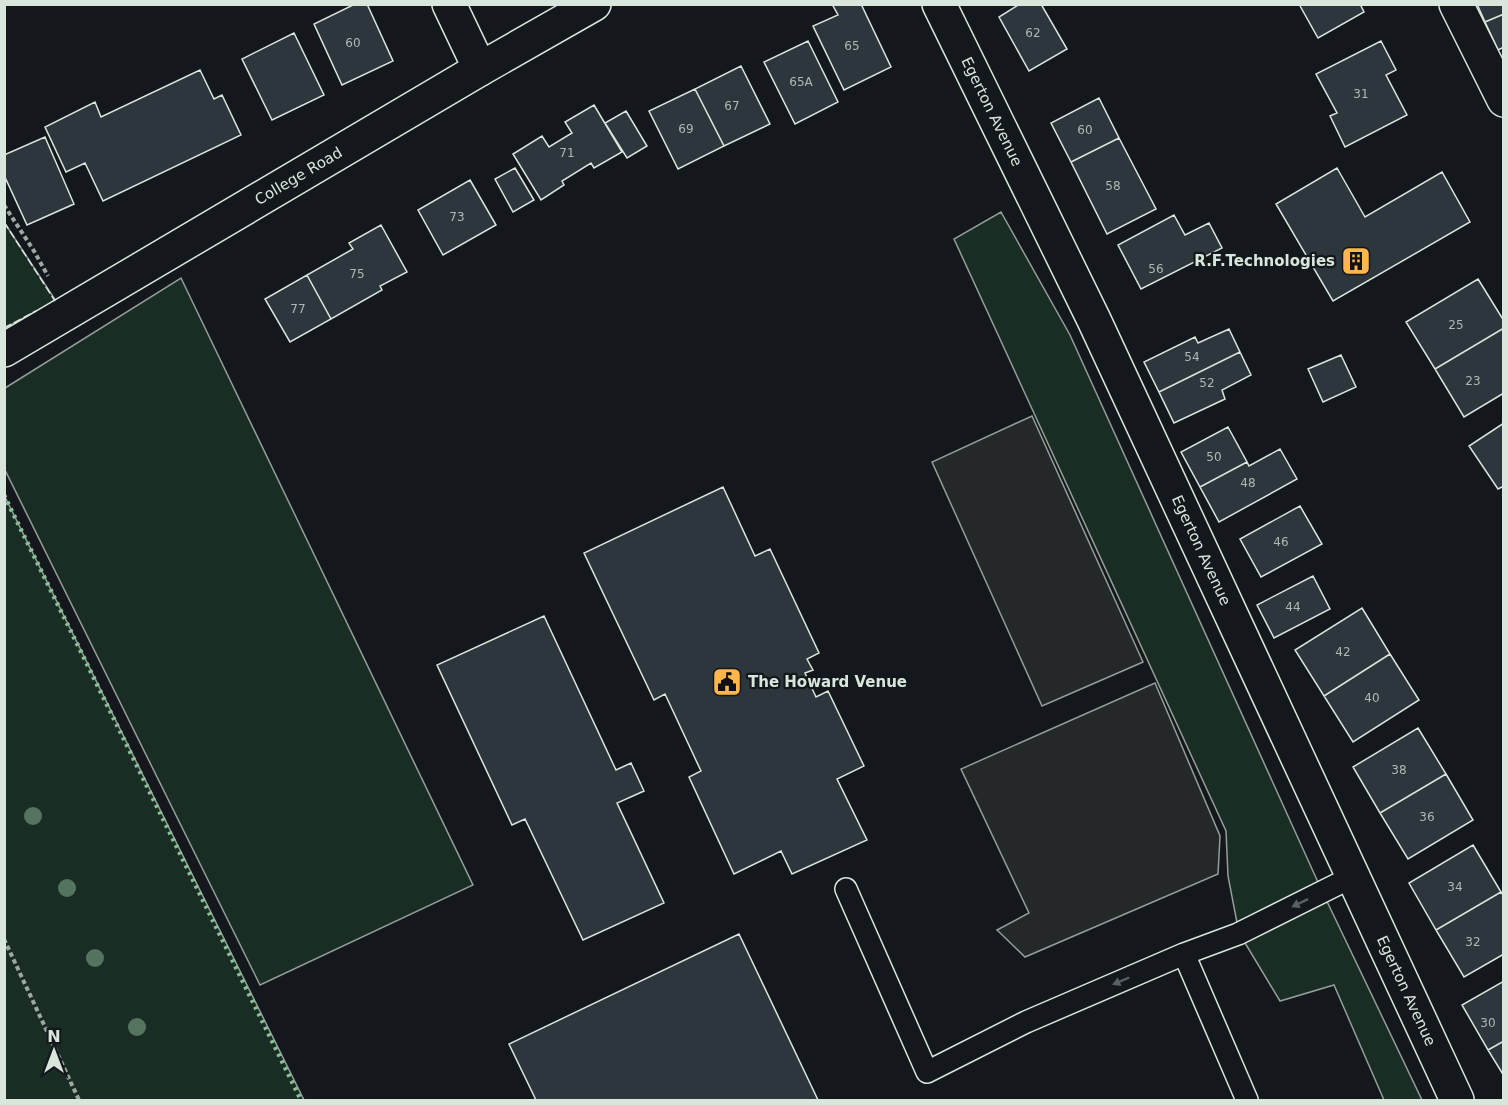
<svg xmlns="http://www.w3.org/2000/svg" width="1508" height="1105" font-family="'DejaVu Sans',sans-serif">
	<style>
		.green { fill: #1a2d24; stroke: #939e99; stroke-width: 1.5 }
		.parking { fill: #24282b; stroke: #939e99; stroke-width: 1.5 }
		.building { fill: #2c363c; stroke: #d8e6dc; stroke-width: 1.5 }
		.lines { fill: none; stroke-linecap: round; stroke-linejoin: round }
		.lane-casing { stroke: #d8e6dc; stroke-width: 24 }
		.street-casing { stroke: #d8e6dc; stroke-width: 36 }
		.secondary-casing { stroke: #d8e6dc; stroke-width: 36 }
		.path { stroke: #9da8a2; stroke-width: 4; stroke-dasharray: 4.5 3; stroke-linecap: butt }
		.lane { stroke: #14181c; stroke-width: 21 }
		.street { stroke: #14181c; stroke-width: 33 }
		.secondary { stroke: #14181c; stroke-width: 33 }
		.hedge { stroke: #8ac095; stroke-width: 4.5; stroke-dasharray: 3 4.5; stroke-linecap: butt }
		.fence { stroke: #d8e6dc; stroke-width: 1.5; stroke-dasharray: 8 3; stroke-linecap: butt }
		.tree { fill: #55745f }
		.oneway { fill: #59605f }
		.labels { text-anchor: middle; stroke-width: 4.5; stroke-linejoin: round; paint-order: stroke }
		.number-label { font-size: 12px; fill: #adbab4 }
		.street-label { font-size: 15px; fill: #d8e6dc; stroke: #14181c }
		.poi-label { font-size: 15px; font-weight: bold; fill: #d8e6dc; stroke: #14181c; text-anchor: end }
	</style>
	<rect width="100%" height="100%" fill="#14181c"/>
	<path class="green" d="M1001,212L1070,335L1322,891L1422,1100H1384L1334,985L1280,1001L1239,933L1228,876L1226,831L954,239Z
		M4,222L56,301L5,328H4Z
		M181,278L473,885L260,985L5,470V388Z
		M4,497H5L304,1100H5Z"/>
	<path class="parking" d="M1032,416L1143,662L1042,706L932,462Z
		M1155,683L1220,836L1218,874L1025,957L997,930L1029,913L961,769Z"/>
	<path class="building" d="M355,4H367L393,61L342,85L314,24Z
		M832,4H861L891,67L844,90L813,26L838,15Z
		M1020,4H1041L1067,49L1029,71L999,17Z
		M1299,4H1360L1364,12L1318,38Z
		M1477,4H1504V14L1485,22Z
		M1504,14V47L1498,50L1485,22Z
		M294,33L324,95L272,120L242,59Z
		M808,41L838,102L795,124L764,62Z
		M1381,41L1396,70L1386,75L1407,115L1345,147L1330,116L1337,113L1316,74Z
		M741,66L770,124L724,146L695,89Z
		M200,70L214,99L222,95L241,135L103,201L85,163L66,172L45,127L95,102L101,117Z
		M695,89L724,146L678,169L649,111Z
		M1099,98L1119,138L1071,162L1051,123Z
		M594,105L622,152L594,168L591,163L562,181L564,185L541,200L513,154L542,136L549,147L572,133L565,122Z
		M626,111L647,146L627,158L605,123Z
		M45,137L74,204L27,225L4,175V155Z
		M1119,138L1156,209L1107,234L1071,162Z
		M515,168L534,200L513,212L495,179Z
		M1337,168L1365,217L1442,172L1470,222L1333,301L1276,204Z
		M470,180L496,225L443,255L418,210Z
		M1174,215L1185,235L1209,223L1222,248L1141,289L1118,245Z
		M381,225L407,272L380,286L382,290L331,319L307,275L353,249L349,243Z
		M307,275L331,319L290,342L265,299Z
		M1478,279L1504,321V328L1435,369L1406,322Z
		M1504,328V393L1464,417L1435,369Z
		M1229,329L1240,352L1159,392L1144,362L1195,337L1198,343Z
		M1240,352L1251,375L1222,390L1225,399L1174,423L1159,392Z
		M1341,355L1356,387L1323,402L1308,369Z
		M1504,423V486L1498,489L1469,446Z
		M1228,427L1247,462L1200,487L1181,452Z
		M1280,449L1297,479L1219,522L1200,487L1247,462L1249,466Z
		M723,487L755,556L770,549L819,653L807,659L813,670L805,673L816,697L828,691L864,766L837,779L867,840L792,874L781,851L734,874L689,777L701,771L665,694L654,700L584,553Z
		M1300,506L1322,544L1261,577L1240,539Z
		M1313,576L1330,609L1274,638L1257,605Z
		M1362,608L1390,654L1324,696L1295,650Z
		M544,616L616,770L631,763L644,791L617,803L664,903L583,940L525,819L512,825L437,665Z
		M1390,654L1419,700L1353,742L1324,696Z
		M1418,728L1446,774L1380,813L1353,767Z
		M1446,774L1473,820L1408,859L1380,813Z
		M1473,845L1501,892L1436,930L1409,883Z
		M1501,892L1504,896V954L1464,977L1436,930Z
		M739,934L818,1100H536L509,1044Z
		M1504,981V1041L1488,1050L1462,1005Z
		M1504,1041V1076L1488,1050Z"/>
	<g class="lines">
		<g class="lane-casing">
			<path id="lane" d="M846,889L927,1072L1026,1022L1184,954L1238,934L1352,877
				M1184,954L1247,1100"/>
		</g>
		<g class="street-casing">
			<g id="street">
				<path d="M449,4L480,69"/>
				<path id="s1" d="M939,4L1094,320L1457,1100"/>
				<path d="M1456,4L1504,100"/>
			</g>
		</g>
		<g class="secondary-casing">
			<g id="secondary">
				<path id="s2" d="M4,350L480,69L594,4"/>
			</g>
		</g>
		<path class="path" d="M4,205L34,251L48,276
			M4,939L79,1100"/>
		<use href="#lane" class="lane"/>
		<use href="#street" class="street"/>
		<use href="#secondary" class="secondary"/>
		<path class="hedge" d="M4,495L301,1100"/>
		<path class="fence" d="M4,222L55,301
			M4,328L36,311"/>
	</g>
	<g class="tree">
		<circle cx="33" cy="816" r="9"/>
		<circle cx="67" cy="888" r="9"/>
		<circle cx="95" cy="958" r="9"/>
		<circle cx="137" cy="1027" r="9"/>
	</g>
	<defs><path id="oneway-solid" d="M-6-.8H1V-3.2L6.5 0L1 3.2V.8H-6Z" transform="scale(1.5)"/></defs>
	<g class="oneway">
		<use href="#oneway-solid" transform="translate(1300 903) rotate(154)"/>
		<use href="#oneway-solid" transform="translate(1121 981) rotate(157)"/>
	</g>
	<defs>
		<g id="building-square" transform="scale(1.5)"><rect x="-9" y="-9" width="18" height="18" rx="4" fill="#ffb74d" stroke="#14181c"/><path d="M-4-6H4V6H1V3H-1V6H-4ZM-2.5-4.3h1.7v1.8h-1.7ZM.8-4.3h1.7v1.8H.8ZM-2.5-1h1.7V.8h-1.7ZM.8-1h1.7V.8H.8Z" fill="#111"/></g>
		<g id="civic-square" transform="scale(1.5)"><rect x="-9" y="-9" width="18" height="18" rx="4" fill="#ffb74d" stroke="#14181c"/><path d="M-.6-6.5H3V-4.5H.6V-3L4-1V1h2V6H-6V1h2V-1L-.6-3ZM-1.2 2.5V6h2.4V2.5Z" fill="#111"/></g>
	</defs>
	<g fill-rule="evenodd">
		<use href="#building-square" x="1356" y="261"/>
		<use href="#civic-square" x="727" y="682"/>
	</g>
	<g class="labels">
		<g class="number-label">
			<text x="1033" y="37">62</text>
			<text x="353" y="47">60</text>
			<text x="852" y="50">65</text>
			<text x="801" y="86">65A</text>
			<text x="1361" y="98">31</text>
			<text x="732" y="110">67</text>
			<text x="686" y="133">69</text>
			<text x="1085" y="134">60</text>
			<text x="567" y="157">71</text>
			<text x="1113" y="190">58</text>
			<text x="457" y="221">73</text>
			<text x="1156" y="273">56</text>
			<text x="357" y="278">75</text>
			<text x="298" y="313">77</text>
			<text x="1456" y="329">25</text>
			<text x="1192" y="361">54</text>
			<text x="1473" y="385">23</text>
			<text x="1207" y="387">52</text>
			<text x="1214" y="461">50</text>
			<text x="1248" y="487">48</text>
			<text x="1281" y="546">46</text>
			<text x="1293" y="611">44</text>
			<text x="1343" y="656">42</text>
			<text x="1372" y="702">40</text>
			<text x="1399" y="774">38</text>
			<text x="1427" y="821">36</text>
			<text x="1455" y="891">34</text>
			<text x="1473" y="946">32</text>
			<text x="1488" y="1027">30</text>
		</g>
		<g class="street-label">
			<text dy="5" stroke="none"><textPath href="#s1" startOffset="120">Egerton Avenue</textPath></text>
			<text dy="5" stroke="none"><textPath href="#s2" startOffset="342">College Road</textPath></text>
			<text dy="5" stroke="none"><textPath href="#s1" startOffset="606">Egerton Avenue</textPath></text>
			<text dy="5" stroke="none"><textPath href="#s1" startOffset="1092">Egerton Avenue</textPath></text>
		</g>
		<g class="poi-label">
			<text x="1335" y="266">R.F.Technologies</text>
			<text x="748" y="687" text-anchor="start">The Howard Venue</text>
		</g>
	</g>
	<rect width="1508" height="1105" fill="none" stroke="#d8e6dc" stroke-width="12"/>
	<g transform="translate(54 1051)" stroke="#14181c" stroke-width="4.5" paint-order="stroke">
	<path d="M0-4.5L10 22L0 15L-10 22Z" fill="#d8e6dc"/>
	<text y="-9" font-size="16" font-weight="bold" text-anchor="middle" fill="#d8e6dc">N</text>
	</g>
</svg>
